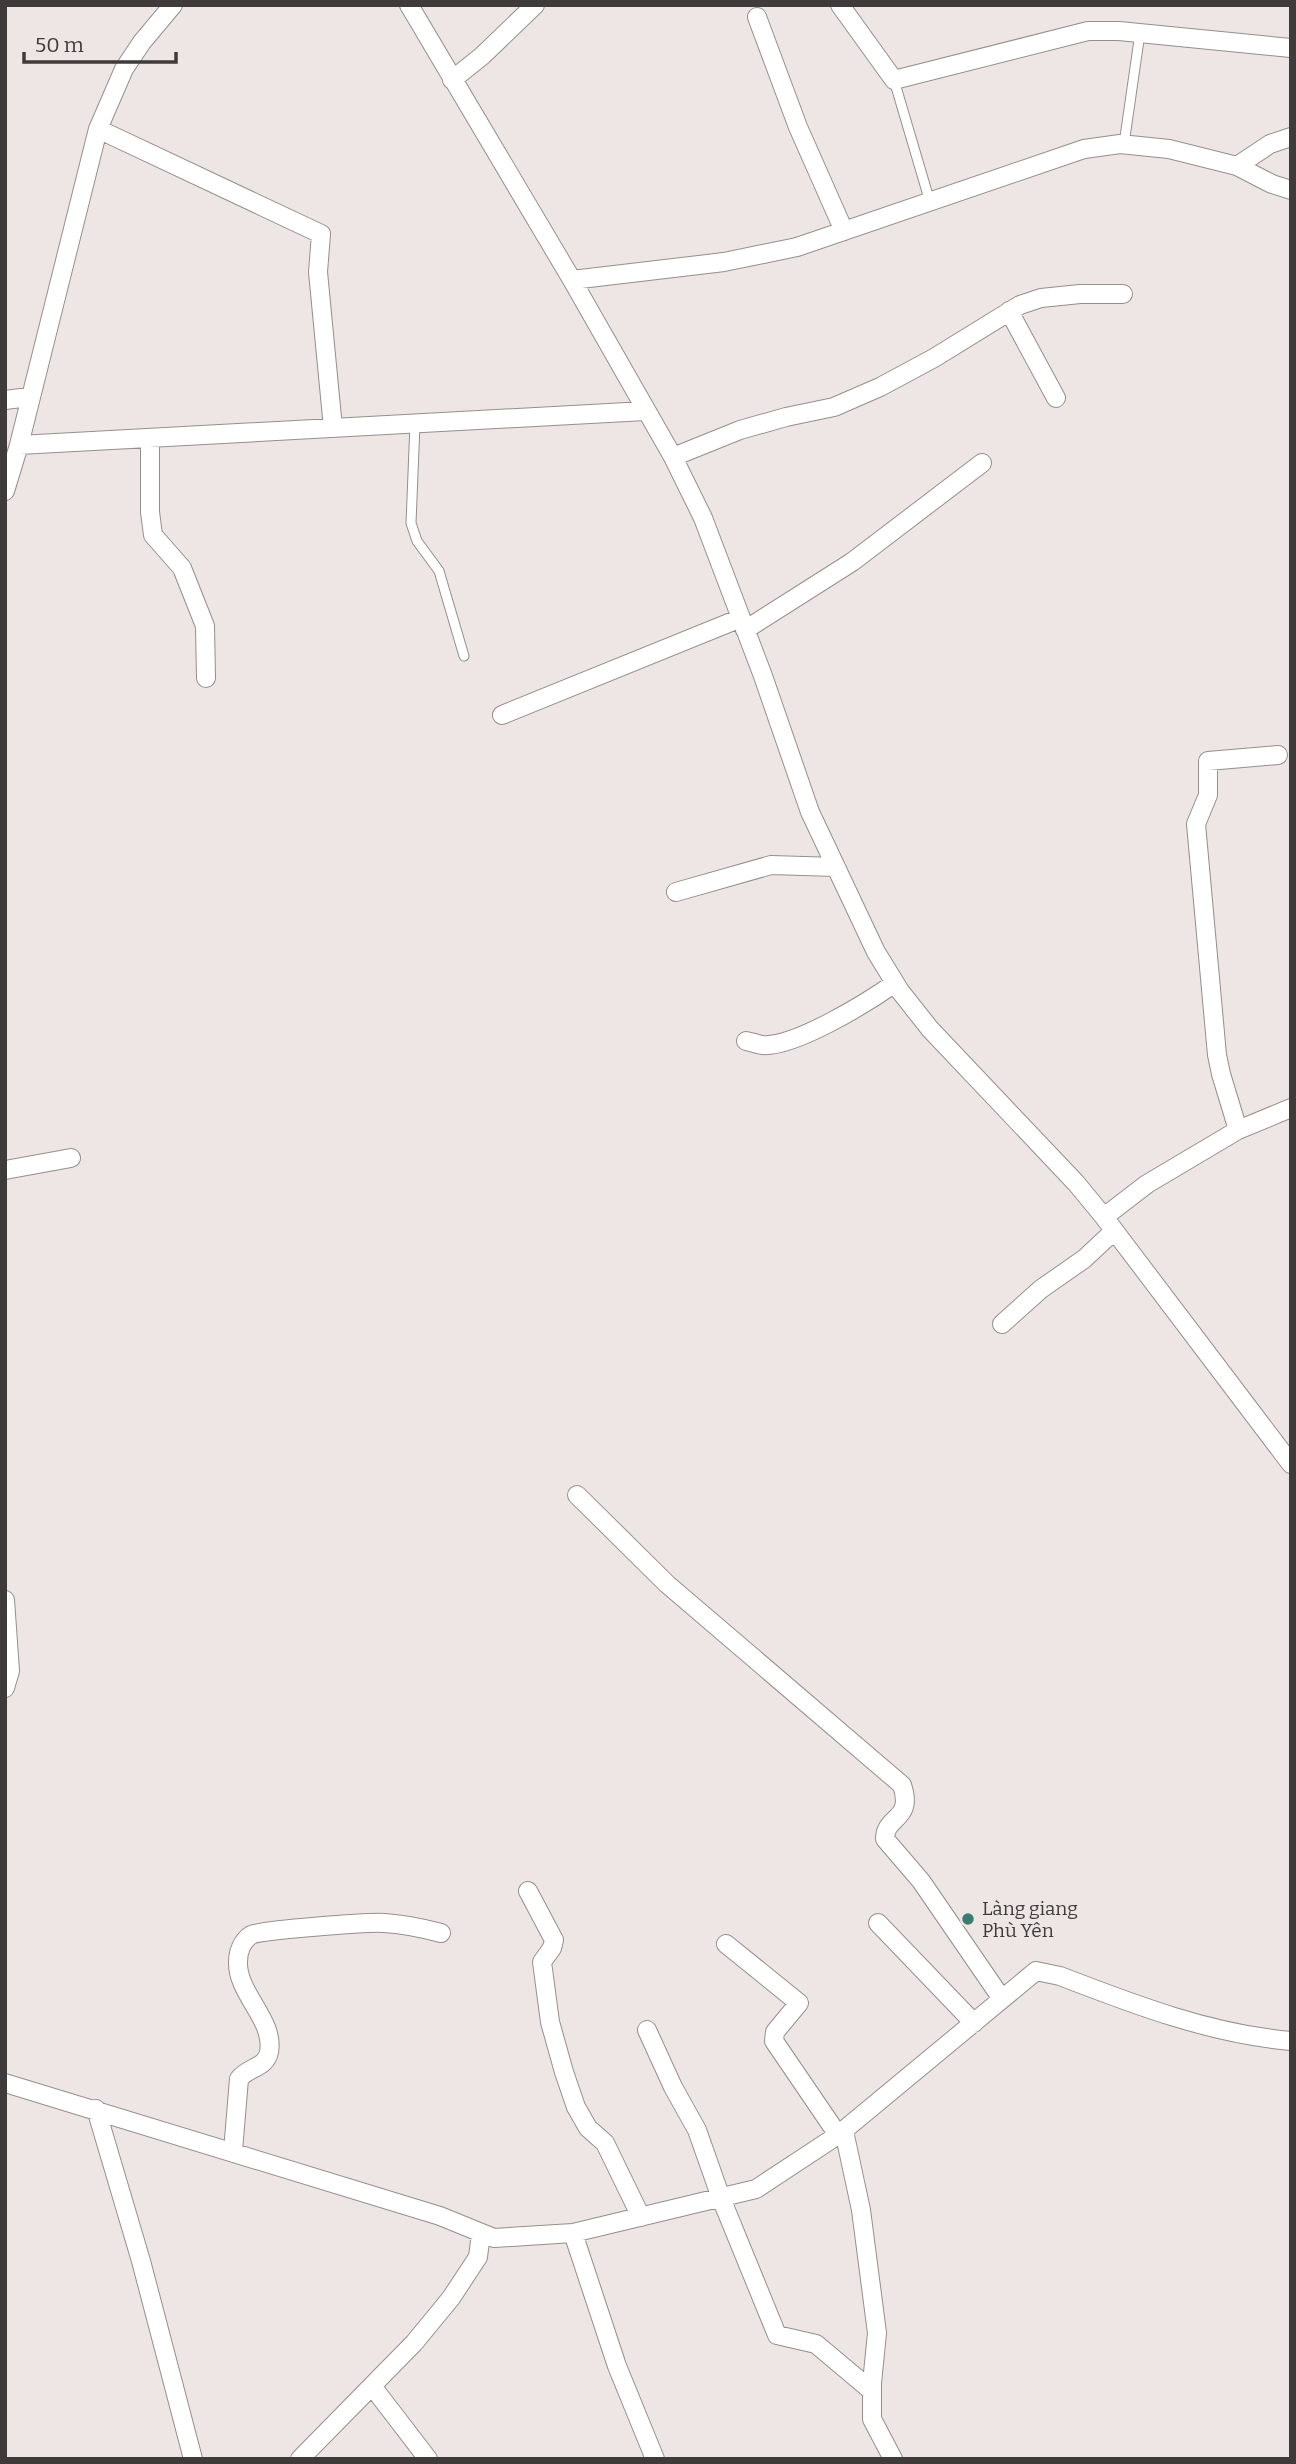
<svg xmlns="http://www.w3.org/2000/svg" width="1296" height="2464" font-family="Bitter,serif">
	<style>
		.lines { fill: none; stroke-linecap: round; stroke-linejoin: round }
		.lane-casing { stroke: #958f8c; stroke-width: 11 }
		.street-casing { stroke: #958f8c; stroke-width: 20 }
		.lane { stroke: #fff; stroke-width: 9 }
		.street { stroke: #fff; stroke-width: 18 }
		.poi-dot { fill: #3a7c6d; stroke: #ede6e4; stroke-width: 2.5 }
		.labels { text-anchor: middle; stroke-width: 5; stroke-linejoin: round; paint-order: stroke }
		.poi-label { font-size: 19px; fill: #3e3b3a; stroke: #ede6e4; text-anchor: start }
	</style>
	<rect width="100%" height="100%" fill="#ede6e4"/>
	<g class="lines">
		<g class="lane-casing">
			<path id="lane" d="M894,80L930,202
				M1124,144L1140,33
				M415,424L411,523L417,541L439,571L464,656"/>
		</g>
		<g class="street-casing">
			<path id="street" d="M409,5L572,280L673,457L703,518L763,676L810,812L876,952L900,991L930,1029L1076,1183L1104,1217L1291,1464
				M840,5L894,80L1088,31H1119L1291,48
				M757,17L798,127L844,231
				M452,80L482,56L535,5
				M98,129L321,234L318,272L333,428
				M1237,166L1270,144L1291,137
				M572,280L724,262L797,247L1084,149L1120,144L1169,149L1237,166L1272,184L1291,190
				M1009,311L1056,398
				M5,400L29,397
				M150,438V512L153,535L182,568L205,626L206,678
				M19,445L645,411
				M673,457L740,430L786,417L834,407L880,387L934,358L1020,305L1041,298L1080,294H1123
				M5,491L19,445L98,129L124,69L142,42L173,5
				M745,630L852,562L982,463
				M502,715L741,618
				M676,892L771,865L836,867
				M746,1041C751,1042 757,1044 762,1045C794,1048 868,1002 895,983
				M1238,1130L1221,1074L1217,1055L1196,824L1208,795V761L1278,755
				M5,1170L71,1158
				M1104,1217L1147,1184L1238,1130L1291,1108
				M1002,1324L1041,1289L1084,1259L1114,1231
				M577,1495L667,1584L902,1785C914,1821 885,1815 885,1839L921,1881L1002,1999
				M5,1600L10,1671L5,1688
				M528,1891L554,1940L552,1948L542,1962L550,2022L564,2072L576,2107L588,2128L605,2143L641,2217
				M878,1923L974,2023
				M726,1944L799,2003L775,2032L774,2041L838,2135
				M647,2030L673,2087L697,2130L721,2198L777,2335L816,2344L872,2391
				M5,2083L440,2216L494,2238L573,2233L756,2189L838,2135L1036,1971L1060,1976C1135,2005 1211,2034 1291,2041
				M96,2109L141,2261L193,2459
				M844,2131L861,2210L877,2333L872,2383V2419L893,2459
				M233,2151L239,2079C248,2067 266,2068 269,2052C275,2020 237,1994 238,1962C238,1952 242,1941 251,1935C258,1930 370,1922 384,1923C403,1924 422,1928 441,1933
				M573,2233L617,2366L655,2459
				M372,2386L428,2459
				M300,2459L414,2343L451,2298L478,2257L481,2233"/>
		</g>
		<use href="#lane" class="lane"/>
		<use href="#street" class="street"/>
	</g>
	<circle class="poi-dot" cx="968" cy="1919" r="7"/>
	<g class="labels">
		<g class="poi-label">
			<text x="982" y="1915">Làng giang<tspan x="982" dy="22">Phù Yên</tspan></text>
		</g>
	</g>
	<rect width="1296" height="2464" fill="none" stroke="#3e3b3a" stroke-width="14"/>
	<path d="M24 52v10h152v-10" fill="none" stroke="#3e3b3a" stroke-width="3.5"/>
	<text x="35" y="52" font-size="21" fill="#3e3b3a" stroke="#ede6e4" stroke-width="5" paint-order="stroke">50 m</text>
</svg>
